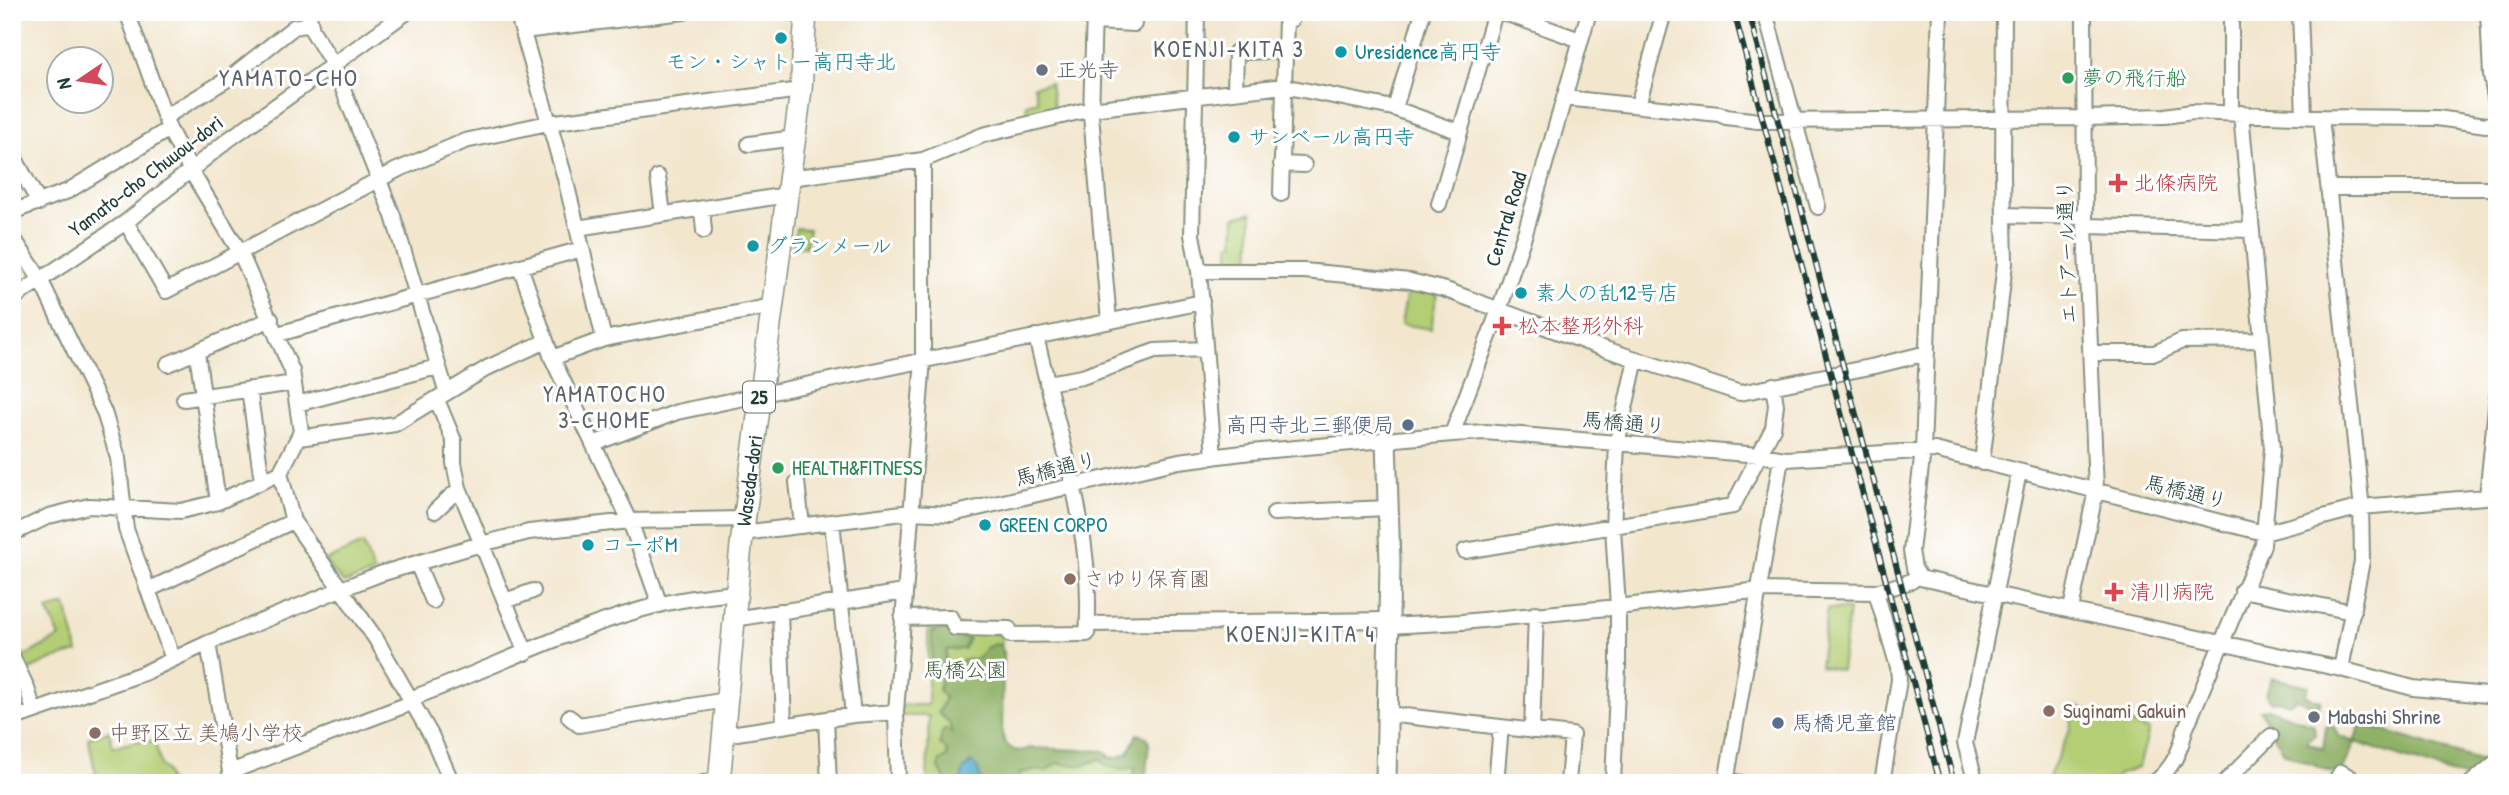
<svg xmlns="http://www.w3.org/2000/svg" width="2509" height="795" font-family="'Patrick Hand','Klee One',sans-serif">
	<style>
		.green { fill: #b4ce74; stroke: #6a8654; stroke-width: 2 }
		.forest { fill: #8fb166; stroke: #57774d; stroke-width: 2 }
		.water { fill: #4aa7c8; stroke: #34727e; stroke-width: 2 }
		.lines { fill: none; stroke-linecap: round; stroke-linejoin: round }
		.street-casing { stroke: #889280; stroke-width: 18 }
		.secondary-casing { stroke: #889280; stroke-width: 23 }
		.primary-casing { stroke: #889280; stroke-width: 24 }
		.street { stroke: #fff; stroke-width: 14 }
		.secondary { stroke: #fff; stroke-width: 19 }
		.primary { stroke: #fff; stroke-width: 21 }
		.rail-casing { stroke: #1f3d34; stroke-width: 6 }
		.rail { stroke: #fff; stroke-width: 3.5; stroke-dasharray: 10; stroke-linecap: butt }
		.culture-dot { fill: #0f9aa8; stroke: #fff; stroke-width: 2.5 }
		.worship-dot { fill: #6b7280; stroke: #fff; stroke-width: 2.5 }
		.leisure-dot { fill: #2e9e5b; stroke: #fff; stroke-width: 2.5 }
		.health-dot { fill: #e0444e; stroke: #fff; stroke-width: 2.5 }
		.service-dot { fill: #5c6f8a; stroke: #fff; stroke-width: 2.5 }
		.education-dot { fill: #8d6e63; stroke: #fff; stroke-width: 2.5 }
		.labels { text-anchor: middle; stroke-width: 6; stroke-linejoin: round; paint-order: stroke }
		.shield { fill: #fff; stroke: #627771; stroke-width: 2 }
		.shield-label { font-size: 19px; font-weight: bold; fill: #1f3d34 }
		.culture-label { font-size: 21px; fill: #0d838f; stroke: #fff; text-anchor: start }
		.worship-label { font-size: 21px; fill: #5b616d; stroke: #fff; text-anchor: start }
		.leisure-label { font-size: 21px; fill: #27864d; stroke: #fff; text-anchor: start }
		.street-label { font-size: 21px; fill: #1f3d34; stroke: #fff }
		.health-label { font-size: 21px; fill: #be3a42; stroke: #fff; text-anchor: start }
		.service-label { font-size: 21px; fill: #4e5e75; stroke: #fff; text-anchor: end }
		.education-label { font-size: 21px; fill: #785e54; stroke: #fff; text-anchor: start }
		.park-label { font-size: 21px; fill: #446144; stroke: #fff }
		.neighbourhood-label { font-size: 23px; letter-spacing: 2px; fill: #5b636a; stroke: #fff }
		.quarter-label { font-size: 24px; letter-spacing: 2px; fill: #5b636a; stroke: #fff }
	</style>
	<rect width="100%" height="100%" fill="#fff"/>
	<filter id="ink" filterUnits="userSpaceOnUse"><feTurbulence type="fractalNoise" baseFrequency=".0143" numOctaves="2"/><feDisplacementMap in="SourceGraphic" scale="14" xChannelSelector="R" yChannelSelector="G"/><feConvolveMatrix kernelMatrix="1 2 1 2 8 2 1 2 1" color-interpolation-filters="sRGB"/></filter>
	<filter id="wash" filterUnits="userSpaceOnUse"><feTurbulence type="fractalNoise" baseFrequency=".00686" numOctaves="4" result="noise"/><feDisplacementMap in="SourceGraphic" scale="28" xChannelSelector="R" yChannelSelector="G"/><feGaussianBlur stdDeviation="1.57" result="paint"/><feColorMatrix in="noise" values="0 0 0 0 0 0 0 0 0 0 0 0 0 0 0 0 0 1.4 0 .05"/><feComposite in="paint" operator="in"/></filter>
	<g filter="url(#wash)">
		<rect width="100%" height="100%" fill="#f2e6cd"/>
		<path class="green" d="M1050,83L1055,112L1028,117L1026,104L1038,101L1034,86Z
			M1252,212L1250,265L1229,264V244H1234L1235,217Z
			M796,228L809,229L806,247H793Z
			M1408,286L1437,292L1431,329L1401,324Z
			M363,544L374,573L344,583L324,561Z
			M66,605L78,652L56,658L25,672L19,659L60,637L47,610Z
			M1827,609L1849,610L1841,670L1820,666Z
			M945,622L1002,635L999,754L1141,758V783H927L929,716H901V705H928V623Z
			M2074,706L2149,730L2139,767L2118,774L2114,783H2046L2070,729Z
			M109,731L113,747L143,740L155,742L161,766L166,770L169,783H98L88,738Z"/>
		<path class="forest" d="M942,628L954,636L969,638L964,649L947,650L944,666L932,667V632Z
			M995,644L1000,645L1003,653L1002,734C1006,748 1015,755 1030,748L1104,751L1109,755L1106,757L1114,759L1128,753L1137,734L1147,737L1149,743L1145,783H1132L1135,767L1120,770L1117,767C1110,768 1102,765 1101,758C1084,767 1075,766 1057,763L1046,771L1032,770L1020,773L1015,783H947L939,768V762L947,757C948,751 946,748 940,744L942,732L946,729L952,733L949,722L938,713L945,698L939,691L941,675L945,669L953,670L963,660C973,660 982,659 985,648Z
			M2272,678L2309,686L2305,696L2321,701L2319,707L2296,699L2289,704L2277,700L2271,702L2266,693Z
			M2270,709L2314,725L2315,735L2308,740V743L2323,749L2326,727L2329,725L2334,727L2338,736L2354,742L2361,724L2488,763L2468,779L2355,742L2343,770L2333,773L2284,753L2260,710Z"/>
		<path class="water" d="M971,762L977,767L982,783H961L963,771Z"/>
	</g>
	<g filter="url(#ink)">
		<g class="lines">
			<g class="street-casing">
				<path id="street" d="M127,12L169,129L191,171L240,252L292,371L301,432L280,473L293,521L376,639L432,737L452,783
					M308,12L312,30L334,66L393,216L446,391
					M517,12L565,178L604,339
					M1094,12L1091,115L1109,321
					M1197,12L1192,235L1199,271L1214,457
					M1502,12L1580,40
					M1765,12L1818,207
					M1940,12L1923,450L1911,551L1914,568L1920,578L2341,669L2413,688L2497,696
					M2231,12V113
					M2300,12L2304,116
					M2488,12L2491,76L2497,108
					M1094,22L1134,24
					M523,31L684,12
					M1235,91L1236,52L1284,51
					M1564,98L1719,114L1726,117L1759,121L2085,118L2165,116L2192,112L2321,117L2437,118L2486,125L2497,123
					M1638,105L1664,12
					M1393,108L1396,105L1423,12
					M165,117L231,77L294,27L310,24
					M2321,117L2361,500L2362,561L2341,669
					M749,144L795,138
					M12,153L39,203
					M1281,164L1304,165
					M658,177L663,214
					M790,178L923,160L983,135L1091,109L1283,86L1393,108L1460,132
					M2329,188H2497
					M1281,194L1286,19H1292L1293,12
					M1439,204L1495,12
					M702,209L704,231
					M12,212L68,191L169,129
					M2005,215L2085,217
					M126,222L166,291L397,170L465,141L548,123L801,90
					M2085,226L2252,230
					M577,228L787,195
					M12,236L40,279L104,412L118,458L126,529L173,659
					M520,266L552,358L630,521L660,605
					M1199,271H1304L1410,281L1446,290L1599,347L1740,393L1875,366L1927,353
					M12,299L126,222L228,140L407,12
					M278,334L582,249
					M197,352L218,502
					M2091,353H2155L2182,341L2261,340
					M552,358L604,339L772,306
					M168,364L271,319
					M1047,383L1082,377L1155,351L1205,349
					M249,389L262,481
					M184,399L294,383
					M437,400L454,441V463L459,488L526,653
					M297,404L437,367
					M1452,434L1499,310L1526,230L1589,12
					M299,438L395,424L489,367L546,341
					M593,444L677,412L1202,302
					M1982,463L2005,263L2003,175L2004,12
					M797,482L802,526
					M2487,496L2497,397
					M435,511L451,496L460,492
					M1274,513L1388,508
					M832,522L853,715
					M743,533L911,512L952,514L1179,461L1251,452L1452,434L1485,432L1759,455L1786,459L1935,450L2264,533L2361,507L2497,496
					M12,534L49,516L89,506L181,511L218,502L280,473
					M1465,551L1733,506L1773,428L1776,405L1773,385
					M417,563L433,601
					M148,590L293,521
					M2242,590L2353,612
					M1876,592L1912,581L1917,574
					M505,601L533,591
					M2071,609L2096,490L2085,226L2084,12
					M780,611L784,726
					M902,618L950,617L955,628L1009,629L1010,635L1087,634C1095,532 1058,434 1036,336
					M734,619L904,592
					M1088,624L1388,620
					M1388,626L1462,622L1618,607L1759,590L1876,592L1898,667L1899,680L1882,783
					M208,643L232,783
					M12,656L27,688L34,711
					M1387,714L1572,735L1568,783
					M569,717L579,725L726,700
					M12,719L144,673L208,643L341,589L380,574L481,544L529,532L630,521L745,519
					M826,719L829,783
					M1532,731L1536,613
					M724,735L853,715L896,712
					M230,772L406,705L415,697C497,666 577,625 662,604C687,598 712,595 737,593
					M1727,780L1741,783
					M703,783L719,780
					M898,783L896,712L923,359V160
					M1496,783L1501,727
					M1613,783L1618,666V607L1613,528L1617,444L1636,359
					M1726,783L1781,459
					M1976,783L1965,743L2019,472
					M2154,783C2171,770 2181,750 2185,730L2263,545L2272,449L2241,113
					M2224,783L2271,736
					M2334,783L2341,772L2360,783
					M2471,783L2497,761"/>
			</g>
			<g class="secondary-casing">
				<path id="secondary" d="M1386,440L1390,562L1386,783"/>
			</g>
			<g class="primary-casing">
				<g id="primary">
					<path id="s1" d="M719,783L741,545L801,90L806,12"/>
				</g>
			</g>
			<use href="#street" class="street"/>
			<use href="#secondary" class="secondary"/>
			<use href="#primary" class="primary"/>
			<g class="rail-casing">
				<path id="rail" d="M1734,12L1940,783
					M1749,12L1954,783"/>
			</g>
			<use href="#rail" class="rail"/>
		</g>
	</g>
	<g class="culture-dot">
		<circle cx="781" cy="38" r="7"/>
		<circle cx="1341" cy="52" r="7"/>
		<circle cx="1234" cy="137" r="7"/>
		<circle cx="753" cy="246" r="7"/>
		<circle cx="1521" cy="293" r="7"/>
		<circle cx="985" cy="525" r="7"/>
		<circle cx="588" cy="545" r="7"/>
	</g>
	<g class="worship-dot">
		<circle cx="1042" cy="70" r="7"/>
		<circle cx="2314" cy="717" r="7"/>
	</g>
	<g class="leisure-dot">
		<circle cx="2068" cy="78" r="7"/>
		<circle cx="778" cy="468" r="7"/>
	</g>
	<g class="health-dot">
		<path d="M2114.5 172.5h7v7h7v7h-7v7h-7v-7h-7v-7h7z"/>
		<path d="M1498.5 315.5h7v7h7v7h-7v7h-7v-7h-7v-7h7z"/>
		<path d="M2110.5 581.5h7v7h7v7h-7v7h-7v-7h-7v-7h7z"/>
	</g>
	<g class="service-dot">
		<circle cx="1408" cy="425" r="7"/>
		<circle cx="1778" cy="723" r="7"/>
	</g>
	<g class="education-dot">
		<circle cx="1070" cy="579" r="7"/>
		<circle cx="2049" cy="711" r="7"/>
		<circle cx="95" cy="733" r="7"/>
	</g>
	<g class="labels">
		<rect class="shield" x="743" y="381.5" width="32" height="31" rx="5"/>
		<g class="shield-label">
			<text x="759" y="404">25</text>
		</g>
		<g class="culture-label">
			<text x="1355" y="59">Uresidence高円寺</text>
			<text x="781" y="69" text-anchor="middle">モン・シャトー高円寺北</text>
			<text x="1248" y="144">サンベール高円寺</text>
			<text x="767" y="253">グランメール</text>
			<text x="1535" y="300">素人の乱12号店</text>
			<text x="999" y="532">GREEN CORPO</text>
			<text x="602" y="552">コーポM</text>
		</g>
		<g class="worship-label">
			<text x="1056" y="77">正光寺</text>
			<text x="2328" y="724">Mabashi Shrine</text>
		</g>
		<g class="leisure-label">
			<text x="2082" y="85">夢の飛行船</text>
			<text x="792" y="475">HEALTH&amp;FITNESS</text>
		</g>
		<g class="street-label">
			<text transform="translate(146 176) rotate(-37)" y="7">Yamato-cho Chuuou-dori</text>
			<text transform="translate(1506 219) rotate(-73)" y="7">Central Road</text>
			<text transform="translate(2067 252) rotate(-92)" y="7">エトアール通り</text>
			<text transform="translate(1624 423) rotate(5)" y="7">馬橋通り</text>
			<text transform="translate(1056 469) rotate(-14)" y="7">馬橋通り</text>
			<text dy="7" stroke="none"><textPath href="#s1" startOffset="304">Waseda-dori</textPath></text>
			<text transform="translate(2186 492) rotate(14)" y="7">馬橋通り</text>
		</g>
		<g class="health-label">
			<text x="2134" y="190">北條病院</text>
			<text x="1518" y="333">松本整形外科</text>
			<text x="2130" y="599">清川病院</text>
		</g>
		<g class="service-label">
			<text x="1394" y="432">高円寺北三郵便局</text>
			<text x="1792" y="730" text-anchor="start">馬橋児童館</text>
		</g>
		<g class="education-label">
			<text x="1084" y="586">さゆり保育園</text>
			<text x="2063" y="718">Suginami Gakuin</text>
			<text x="109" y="740">中野区立 美鳩小学校</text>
		</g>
		<g class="park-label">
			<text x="965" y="677">馬橋公園</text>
		</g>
		<g class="neighbourhood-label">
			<text x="1229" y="57">KOENJI-KITA 3</text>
			<text x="605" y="402">YAMATOCHO<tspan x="605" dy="26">3-CHOME</tspan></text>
			<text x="1301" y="642">KOENJI-KITA 4</text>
		</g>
		<g class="quarter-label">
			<text x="289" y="86">YAMATO-CHO</text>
		</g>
	</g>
	<rect width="2509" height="795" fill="none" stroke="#fff" stroke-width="42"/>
	<g transform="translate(80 80) rotate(257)"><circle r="33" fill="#ffffff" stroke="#a5b1ae" stroke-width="2"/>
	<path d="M0-5L12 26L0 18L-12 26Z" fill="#d1495b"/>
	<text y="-10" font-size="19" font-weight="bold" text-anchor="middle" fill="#1f3d34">N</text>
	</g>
</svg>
